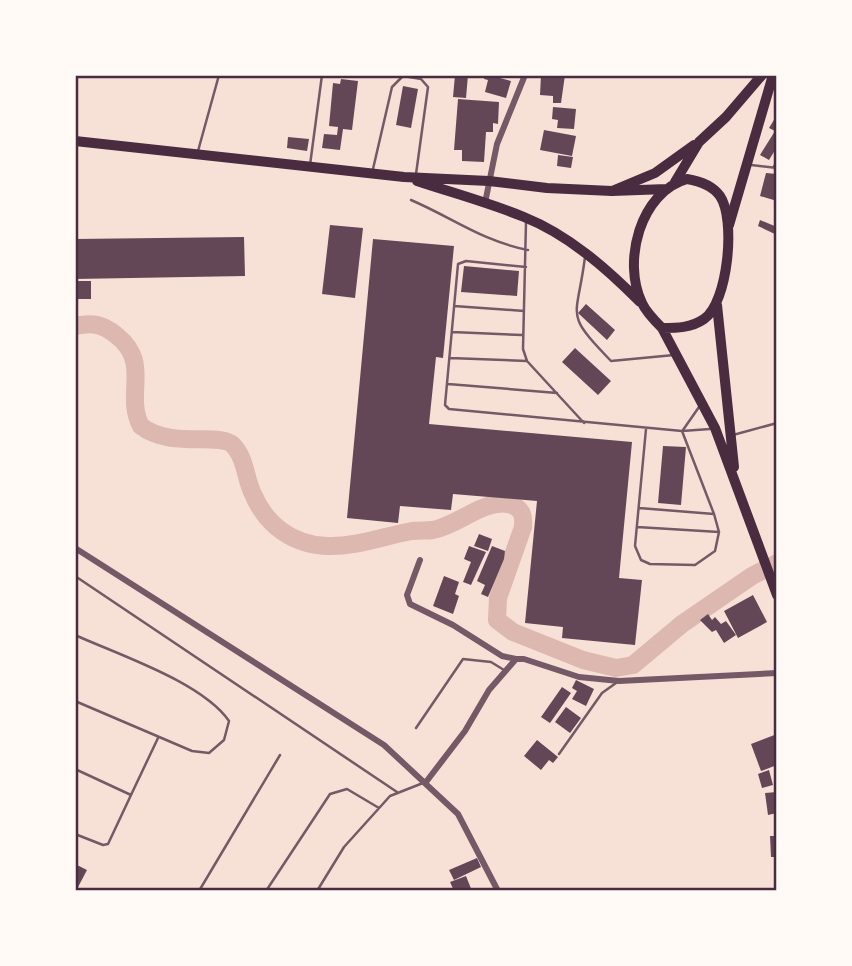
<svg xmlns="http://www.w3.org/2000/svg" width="852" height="966" font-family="Raleway,sans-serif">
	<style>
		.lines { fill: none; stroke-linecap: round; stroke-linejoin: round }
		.river { stroke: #dcb8b0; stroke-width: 18 }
		.building { fill: #644757 }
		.service { stroke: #755966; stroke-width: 2.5 }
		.minor { stroke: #755966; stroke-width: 6 }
		.primary { stroke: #4a2c40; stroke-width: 10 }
		.trunk { stroke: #4a2c40; stroke-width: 10 }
		.neatline { fill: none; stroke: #4a2c40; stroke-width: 2.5 }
	</style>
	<rect width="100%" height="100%" fill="#f7e1d7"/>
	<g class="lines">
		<path class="river" d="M75,326C92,322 102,324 116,335C152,363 124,394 141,426C170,449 220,432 233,445C246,459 245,478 253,494C266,525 293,545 327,546C356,547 384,536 412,531C419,530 426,531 433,530C459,525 482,500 508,504C522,507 524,515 523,527L498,598L497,620L513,632L583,660L616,668L633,665L682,624L752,576L777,563"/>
	</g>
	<path class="building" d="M455,75H468L466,98L453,97Z
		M485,75H500V78L511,81L506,98L485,92L488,80L484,79Z
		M541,75H565L561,103H553V96L540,95Z
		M341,79L358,81L352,130L343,129L340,150L322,148L324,134L337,135L338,127L329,126L333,83L340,84Z
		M403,86L418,89L411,128L396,125Z
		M458,99L499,102L498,124L493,123V132H486L484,162L462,161V150H454Z
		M553,107L576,109L574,129L557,128L558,120L552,119Z
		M777,115V147L769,160L760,155L775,131L769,128Z
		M544,130L576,136L572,156L540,150Z
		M288,137L309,139L307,151L287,148Z
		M558,155L573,157L571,168L557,166Z
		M766,173L777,174V201L760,196Z
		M760,220L777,227V235L758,226Z
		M330,225L363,228L355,298L322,294Z
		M244,237L245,276L75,279V239Z
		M373,239L454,246L443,358L436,357L429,424L632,442L619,578L642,580L635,645L562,638L563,627L525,623L537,501L453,494L451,510L400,506L398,523L347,518Z
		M464,266L519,271L517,296L461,292Z
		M75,281H91V299H75Z
		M586,304L615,330L607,340L578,313Z
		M575,348L611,381L598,395L562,362Z
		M663,446L686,447L681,505L658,503Z
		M479,534L492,539L488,551L474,546Z
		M469,546L486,552L471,585L463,582L471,562L464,559Z
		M492,546L505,551L504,559L488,597L481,594L485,585L477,581Z
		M444,576L459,582L455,594L459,596L453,614L433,606Z
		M753,595L767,622L738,638L724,611Z
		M708,614L712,620L715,617L721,624L726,621L736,635L724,643L716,630L712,632L700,620Z
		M576,680L594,689L586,706L572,699L577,691L572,688Z
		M562,687L571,693L550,723L541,717Z
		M566,707L581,718L570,733L555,722Z
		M777,734V765L761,771L751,744Z
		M537,740L558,757L553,763L549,760L541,770L524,756Z
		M769,770L773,785L762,788L758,774Z
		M777,792V813L768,815L765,793Z
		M770,836H777V857H771Z
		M477,858L481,867L454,880L449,870Z
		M75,864L87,870L76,891H75Z
		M466,876L472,891H454L450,882Z"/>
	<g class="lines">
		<path class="service" d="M198,151L219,75
			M310,165L322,75
			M751,165L777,168
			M773,168L777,161
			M373,169L392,87L403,76L421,79L428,87L416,174
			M411,200C453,218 482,241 528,250
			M526,222L523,349L527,361L584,423
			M585,257C577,321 563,311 611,361L674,355
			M526,267L466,261L458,264L445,405L449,409L682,431L710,429
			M454,306L524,311
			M452,332L522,335
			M450,358L527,361
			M448,384L557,393
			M646,429L635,546L641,560L650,564L695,565L715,551L719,532L714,514L682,431
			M683,430L699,407
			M733,435L777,423
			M639,508L714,514
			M637,527L719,532
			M75,576L397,792
			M75,635C119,655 202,682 229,721L224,740L209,753L192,751L75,701
			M416,728L463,659L491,662L504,670
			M559,754L602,693L616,683
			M75,769L131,795L108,844L103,845L75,834
			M131,795L158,738
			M199,891L280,755
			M266,891L330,794L347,789L379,808
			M317,891L344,847L390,796L423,783"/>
		<path class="minor" d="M485,203L497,144L525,75
			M75,548L384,745L458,814L498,891
			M420,560L407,595L410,604L453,625L502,656L516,659
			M426,782L465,731L489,690L516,659H524L579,677L619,681L777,673"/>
		<path class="primary" d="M75,141L404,177L489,181L547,188L612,191L667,189
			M687,179C700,181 712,185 720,196C736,219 728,303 704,319C691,328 677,328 662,328C655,321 646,312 642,303C622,262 640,192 687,179Z
			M417,181C453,193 490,203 524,217C569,235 607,269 640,302
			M717,305L734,467
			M662,328L715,428L777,595"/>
		<path class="trunk" d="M675,182L699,142L726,117L762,75
			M612,191L655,173L694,145
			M729,225L773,75"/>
	</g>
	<rect width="852" height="966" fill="none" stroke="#fffaf5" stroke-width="154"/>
	<rect x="77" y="77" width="698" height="812" class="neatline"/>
</svg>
